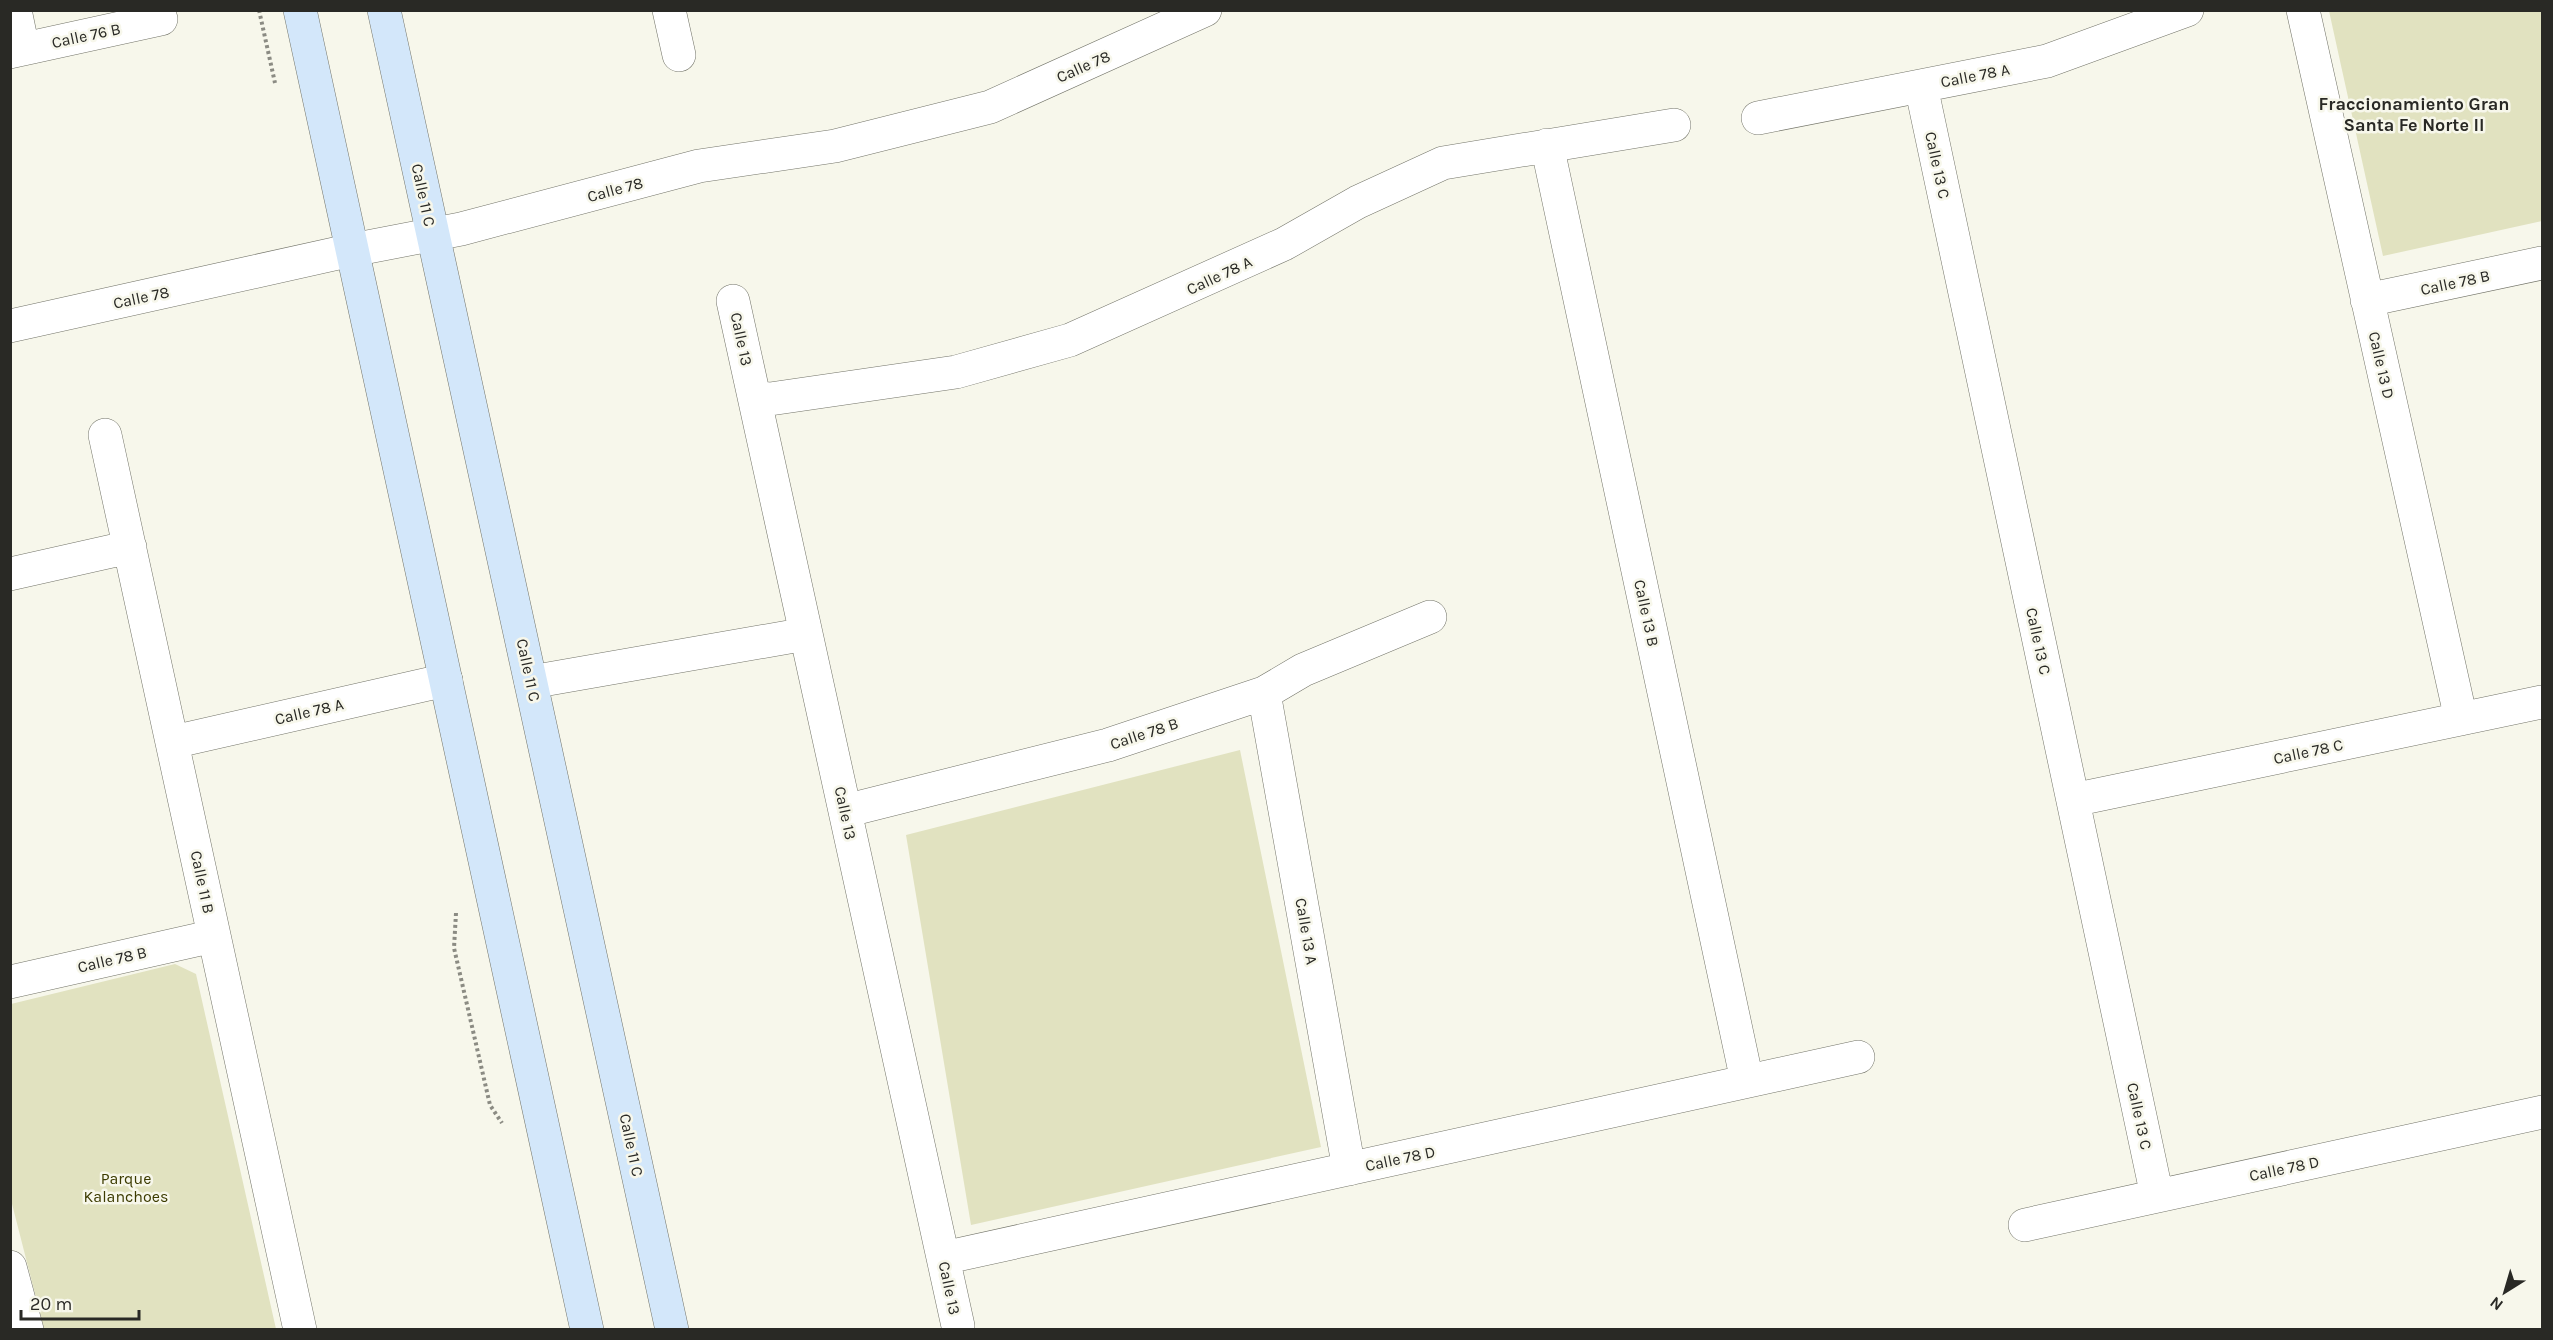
<svg xmlns="http://www.w3.org/2000/svg" width="2553" height="1340" font-family="Karla,sans-serif">
	<style>
		.green { fill: #e1e2c0 }
		.lines { fill: none; stroke-linecap: round; stroke-linejoin: round }
		.minor-casing { stroke: #737469; stroke-width: 34 }
		.tertiary-casing { stroke: #737469; stroke-width: 34 }
		.secondary-casing { stroke: #737469; stroke-width: 34 }
		.path { stroke: #8b8b83; stroke-width: 4; stroke-dasharray: 3 3; stroke-linecap: butt }
		.minor { stroke: #fff; stroke-width: 33 }
		.tertiary { stroke: #fff; stroke-width: 33 }
		.secondary { stroke: #d3e7fa; stroke-width: 33 }
		.labels { text-anchor: middle; stroke-width: 5; stroke-linejoin: round; paint-order: stroke }
		.street-label { font-size: 16px; fill: #292925; stroke: #f7f7eb }
		.park-label { font-size: 16px; fill: #3c3b00; stroke: #f7f7eb }
		.neighbourhood-label { font-size: 18px; font-weight: bold; fill: #292925; stroke: #f7f7eb }
	</style>
	<rect width="100%" height="100%" fill="#f7f7eb"/>
	<path class="green" d="M2329,11H2542V221L2383,256Z
		M1240,750L1321,1147L971,1225L906,835Z
		M175,964L196,974L276,1329H44L11,1200V1004Z"/>
	<g class="lines">
		<g class="minor-casing">
			<path id="minor" d="M15,10L23,49
				M669,10L679,55
				M2303,10L2461,719
				M10,52L161,19
				M1921,86L2157,1196
				M1758,118L2047,61L2187,10
				M1547,145L1747,1081
				M2367,300L2542,263
				M733,301L958,1326
				M754,397L770,399L956,372L1070,340L1284,244L1358,202L1443,163L1674,125
				M105,435L300,1330
				M10,574L130,547
				M531,682L806,634
				M1264,693L1349,1169
				M173,742L446,680
				M2073,800L2542,702
				M845,811L1108,745L1264,693L1303,670L1430,617
				M10,982L214,936
				M2025,1225L2542,1112
				M943,1258L1858,1057
				M10,1267L27,1330"/>
		</g>
		<g class="tertiary-casing">
			<path id="tertiary" d="M10,326L352,250L461,229L699,166L835,146L990,107L1205,10"/>
		</g>
		<g class="secondary-casing">
			<path id="secondary" d="M300,10L587,1330
				M384,10L672,1330"/>
		</g>
		<path class="path" d="M259,10L275,83
			M456,913L454,948L490,1105L502,1123"/>
		<use href="#minor" class="minor"/>
		<use href="#tertiary" class="tertiary"/>
		<use href="#secondary" class="secondary"/>
	</g>
	<g class="labels">
		<g class="street-label">
			<text transform="translate(86 35) rotate(-12)" y="6">Calle 76 B</text>
			<text transform="translate(1083 66) rotate(-24)" y="6">Calle 78</text>
			<text transform="translate(1975 75) rotate(-11)" y="6">Calle 78 A</text>
			<text transform="translate(1938 165) rotate(78)" y="6">Calle 13 C</text>
			<text transform="translate(615 189) rotate(-15)" y="6">Calle 78</text>
			<text transform="translate(424 195) rotate(78)" y="6">Calle 11 C</text>
			<text transform="translate(1219 275) rotate(-25)" y="6">Calle 78 A</text>
			<text transform="translate(2455 282) rotate(-12)" y="6">Calle 78 B</text>
			<text transform="translate(141 297) rotate(-12)" y="6">Calle 78</text>
			<text transform="translate(742 339) rotate(78)" y="6">Calle 13</text>
			<text transform="translate(2382 365) rotate(77)" y="6">Calle 13 D</text>
			<text transform="translate(1647 613) rotate(78)" y="6">Calle 13 B</text>
			<text transform="translate(2039 641) rotate(78)" y="6">Calle 13 C</text>
			<text transform="translate(529 670) rotate(78)" y="6">Calle 11 C</text>
			<text transform="translate(309 711) rotate(-13)" y="6">Calle 78 A</text>
			<text transform="translate(1144 733) rotate(-18)" y="6">Calle 78 B</text>
			<text transform="translate(2308 751) rotate(-12)" y="6">Calle 78 C</text>
			<text transform="translate(846 813) rotate(78)" y="6">Calle 13</text>
			<text transform="translate(203 882) rotate(78)" y="6">Calle 11 B</text>
			<text transform="translate(1307 931) rotate(80)" y="6">Calle 13 A</text>
			<text transform="translate(112 959) rotate(-13)" y="6">Calle 78 B</text>
			<text transform="translate(2140 1116) rotate(78)" y="6">Calle 13 C</text>
			<text transform="translate(632 1145) rotate(78)" y="6">Calle 11 C</text>
			<text transform="translate(1400 1158) rotate(-12)" y="6">Calle 78 D</text>
			<text transform="translate(2284 1168) rotate(-12)" y="6">Calle 78 D</text>
			<text transform="translate(950 1288) rotate(78)" y="6">Calle 13</text>
		</g>
		<g class="park-label">
			<text x="126" y="1184">Parque<tspan x="126" dy="18">Kalanchoes</tspan></text>
		</g>
		<g class="neighbourhood-label">
			<text x="2414" y="110">Fraccionamiento Gran<tspan x="2414" dy="21">Santa Fe Norte II</tspan></text>
		</g>
	</g>
	<rect width="2553" height="1340" fill="none" stroke="#292925" stroke-width="24"/>
	<g transform="translate(2505 1292) rotate(217)" stroke="#f7f7eb" stroke-width="4.5" paint-order="stroke">
	<path d="M0-4.5L10 22L0 15L-10 22Z" fill="#292925"/>
	<text y="-9" font-size="16" font-weight="bold" text-anchor="middle" fill="#292925">N</text>
	</g>
	<path d="M21 1310v9h118v-9" fill="none" stroke="#292925" stroke-width="3"/>
	<text x="30" y="1310" font-size="18" fill="#292925" stroke="#f7f7eb" stroke-width="4.5" paint-order="stroke">20 m</text>
</svg>
